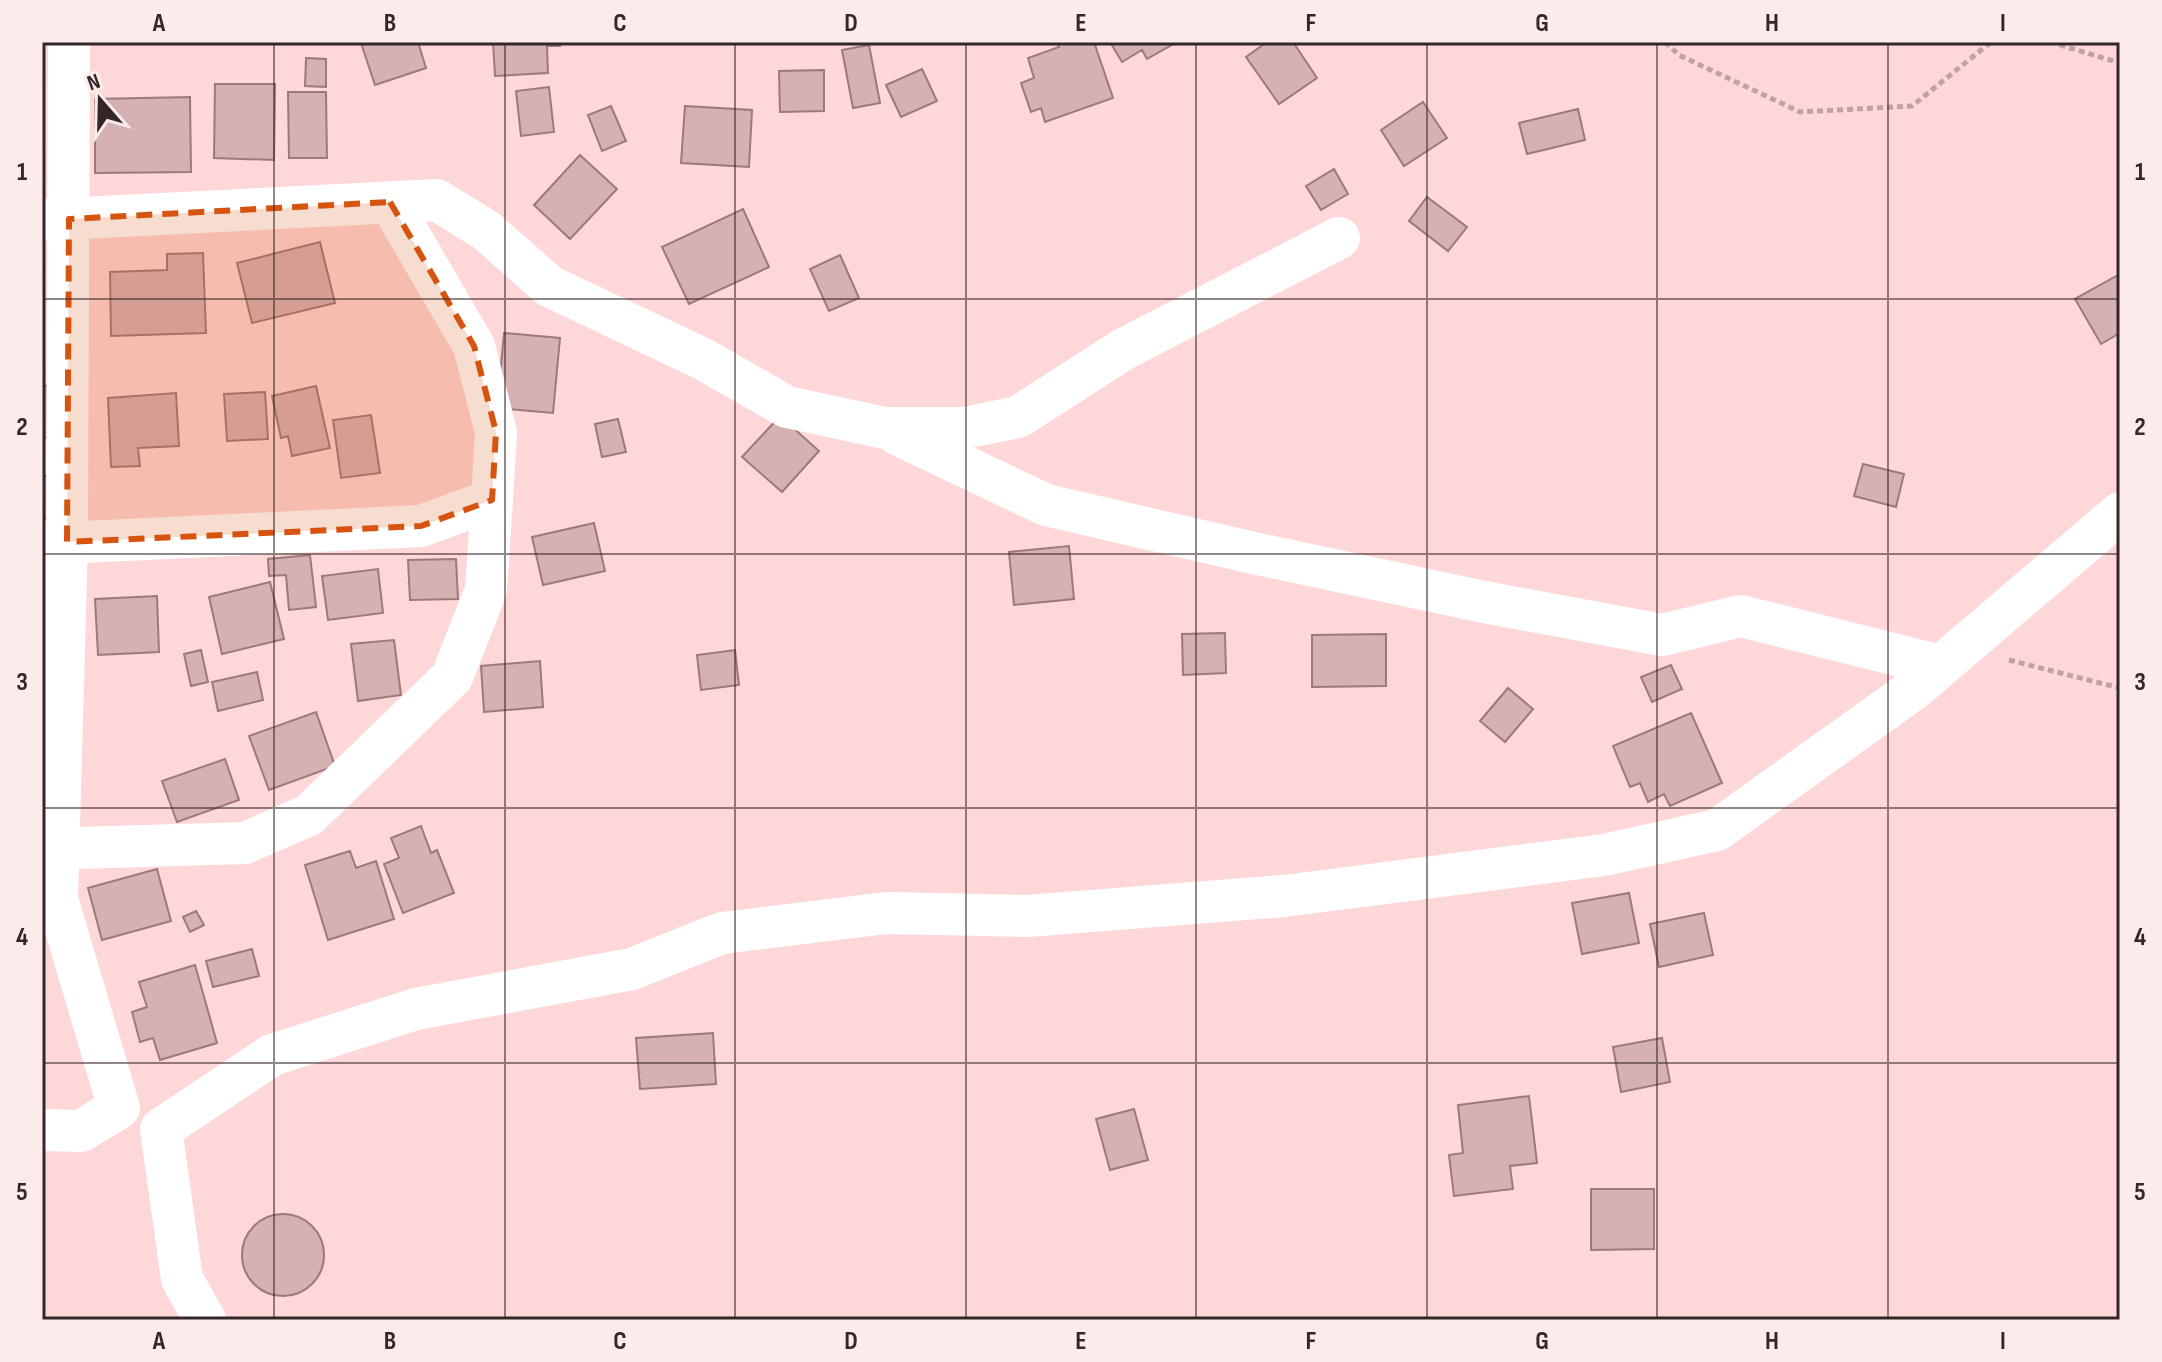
<svg xmlns="http://www.w3.org/2000/svg" width="2162" height="1362" font-family="'Sofia Sans Condensed',sans-serif">
	<style>
		.building { fill: #d6b1b2; stroke: #9c797b; stroke-width: 2 }
		.lines { fill: none; stroke-linecap: round; stroke-linejoin: round }
		.path { stroke: #c1a2a3; stroke-width: 5; stroke-dasharray: 6 4; stroke-linecap: butt }
		.minor { stroke: #fff; stroke-width: 42 }
		.marked { fill: #d6540f; fill-opacity: 0.2; stroke: #d6540f; stroke-width: 6; stroke-dasharray: 16 10; stroke-linejoin: round }
		.grid { fill: none; stroke: #352728; stroke-width: 2; stroke-opacity: 0.55 }
		.neatline { fill: none; stroke: #352728; stroke-width: 3 }
		.grid-label { font-size: 26px; text-anchor: middle; font-weight: bold; fill: #352728 }
	</style>
	<rect width="100%" height="100%" fill="#fed7d8"/>
	<path class="building" d="M418,42L426,68L375,85L361,43Z
		M493,42H560V46H547L548,73L495,76Z
		M1057,42H1094L1113,98L1045,122L1041,108L1031,112L1021,83L1034,78L1028,58L1059,47Z
		M1110,42H1177L1147,59L1142,50L1122,62Z
		M1267,42H1293L1317,78L1279,104L1246,57Z
		M869,45L880,103L853,108L842,50Z
		M306,58L326,59V87L305,86Z
		M922,69L937,101L901,117L886,85Z
		M824,70V111L780,112L779,71Z
		M215,84H275L274,160L214,158Z
		M549,87L554,132L521,136L516,91Z
		M288,92H326L327,158H289Z
		M190,97L191,172L95,173V99Z
		M1423,102L1447,138L1404,166L1381,130Z
		M611,106L626,141L602,151L588,115Z
		M685,106L752,110L749,167L681,163Z
		M1578,109L1585,140L1527,154L1519,123Z
		M580,155L617,189L570,239L534,205Z
		M1334,169L1348,194L1321,210L1306,186Z
		M1427,197L1467,227L1448,251L1409,221Z
		M743,209L769,267L689,304L662,247Z
		M320,242L335,303L252,323L237,263Z
		M203,253L206,333L111,336L110,272L167,270V254Z
		M840,255L859,298L829,311L810,269Z
		M2120,274V333L2101,344L2075,299Z
		M504,333L560,338L553,413L497,408Z
		M55,385L58,437L42,438V386Z
		M316,386L330,448L292,456L288,436L281,438L272,396Z
		M265,392L268,439L227,441L224,394Z
		M176,393L179,446L138,448L140,466L111,467L108,398Z
		M371,415L380,473L341,478L333,420Z
		M780,416L819,451L782,492L742,457Z
		M618,419L626,452L602,457L595,424Z
		M1863,464L1904,474L1896,507L1854,496Z
		M42,476H50L49,519H42Z
		M594,523L605,571L543,585L532,537Z
		M1069,546L1074,599L1014,605L1009,552Z
		M310,555L316,607L289,610L286,575L269,576L268,559Z
		M456,559L458,599L410,600L408,560Z
		M378,569L383,613L328,620L322,576Z
		M270,582L284,639L222,654L209,597Z
		M157,596L159,652L98,655L95,599Z
		M1225,633L1226,673L1183,675L1182,634Z
		M1386,634V686L1312,687V635Z
		M394,640L401,695L358,701L351,644Z
		M201,650L208,682L191,686L184,654Z
		M735,650L739,685L701,690L697,655Z
		M540,661L543,707L484,712L481,666Z
		M1671,665L1682,689L1652,702L1641,677Z
		M257,672L263,700L218,711L212,682Z
		M1508,688L1533,709L1505,742L1480,721Z
		M316,712L335,766L269,790L249,736Z
		M1691,713L1722,783L1670,806L1664,794L1648,802L1640,783L1630,787L1613,746Z
		M225,759L239,800L177,822L162,781Z
		M421,826L431,853L437,850L454,893L403,913L384,864L399,858L391,838Z
		M350,851L356,868L376,861L394,919L328,940L305,865Z
		M157,869L171,921L102,940L88,888Z
		M1629,893L1639,943L1582,954L1572,903Z
		M196,911L204,925L190,932L183,917Z
		M1704,913L1713,955L1659,967L1650,924Z
		M252,949L259,976L213,987L206,961Z
		M195,965L217,1043L160,1060L153,1038L140,1042L132,1012L147,1007L139,982Z
		M713,1033L716,1084L640,1089L636,1038Z
		M1662,1038L1670,1082L1621,1092L1613,1047Z
		M1529,1096L1537,1163L1510,1166L1513,1189L1454,1196L1449,1155L1463,1153L1458,1105Z
		M1134,1109L1148,1160L1110,1170L1096,1119Z
		M1591,1189H1654V1249L1591,1250Z
		M242 1255a41 41 0 1 1 82 0a41 41 0 1 1-82 0Z"/>
	<g class="lines">
		<path class="path" d="M1665,42L1679,55L1800,112L1912,106L1991,42
			M2050,42L2120,63
			M2009,660L2120,688"/>
		<path class="minor" d="M42,220L437,200L487,231L549,286L703,359L787,407L885,428H964L1018,417L1124,349L1339,238
			M897,434L1046,505L1258,554L1484,602L1662,635L1741,616L1941,666
			M42,544L421,526L492,500L496,432L474,346L390,202
			M42,849L245,843L309,815L452,677L486,590L492,500
			M42,1130L81,1131L119,1108L57,899L67,542L69,42
			M205,1320L182,1279L161,1129L272,1055L416,1009L632,969L722,933L887,913L1027,916L1284,896L1604,855L1717,830L1914,689L2120,513"/>
	</g>
	<path class="marked" d="M390,202L474,346L496,432L492,500L421,526L67,542L69,219Z"/>
	<path class="grid" d="M274,42V1320M505,42V1320M735,42V1320M966,42V1320M1196,42V1320M1427,42V1320M1657,42V1320M1888,42V1320M42,299H2120M42,554H2120M42,808H2120M42,1063H2120"/>
	<rect width="2162" height="1362" fill="none" stroke="#fbebeb" stroke-width="88"/>
	<g transform="translate(100 100) rotate(340)" stroke="#fbebeb" stroke-width="6" paint-order="stroke">
	<path d="M0-6L14 30L0 20L-14 30Z" fill="#352728"/>
	<text y="-12" font-size="22" font-weight="bold" text-anchor="middle" fill="#352728">N</text>
	</g>
	<rect x="44" y="44" width="2074" height="1274" class="neatline"/>
	<g class="grid-label">
		<text x="159" y="31">A</text>
		<text x="390" y="31">B</text>
		<text x="620" y="31">C</text>
		<text x="851" y="31">D</text>
		<text x="1081" y="31">E</text>
		<text x="1311" y="31">F</text>
		<text x="1542" y="31">G</text>
		<text x="1772" y="31">H</text>
		<text x="2003" y="31">I</text>
		<text x="22" y="180">1</text>
		<text x="2140" y="180">1</text>
		<text x="22" y="435">2</text>
		<text x="2140" y="435">2</text>
		<text x="22" y="690">3</text>
		<text x="2140" y="690">3</text>
		<text x="22" y="945">4</text>
		<text x="2140" y="945">4</text>
		<text x="22" y="1200">5</text>
		<text x="2140" y="1200">5</text>
		<text x="159" y="1349">A</text>
		<text x="390" y="1349">B</text>
		<text x="620" y="1349">C</text>
		<text x="851" y="1349">D</text>
		<text x="1081" y="1349">E</text>
		<text x="1311" y="1349">F</text>
		<text x="1542" y="1349">G</text>
		<text x="1772" y="1349">H</text>
		<text x="2003" y="1349">I</text>
	</g>
</svg>
